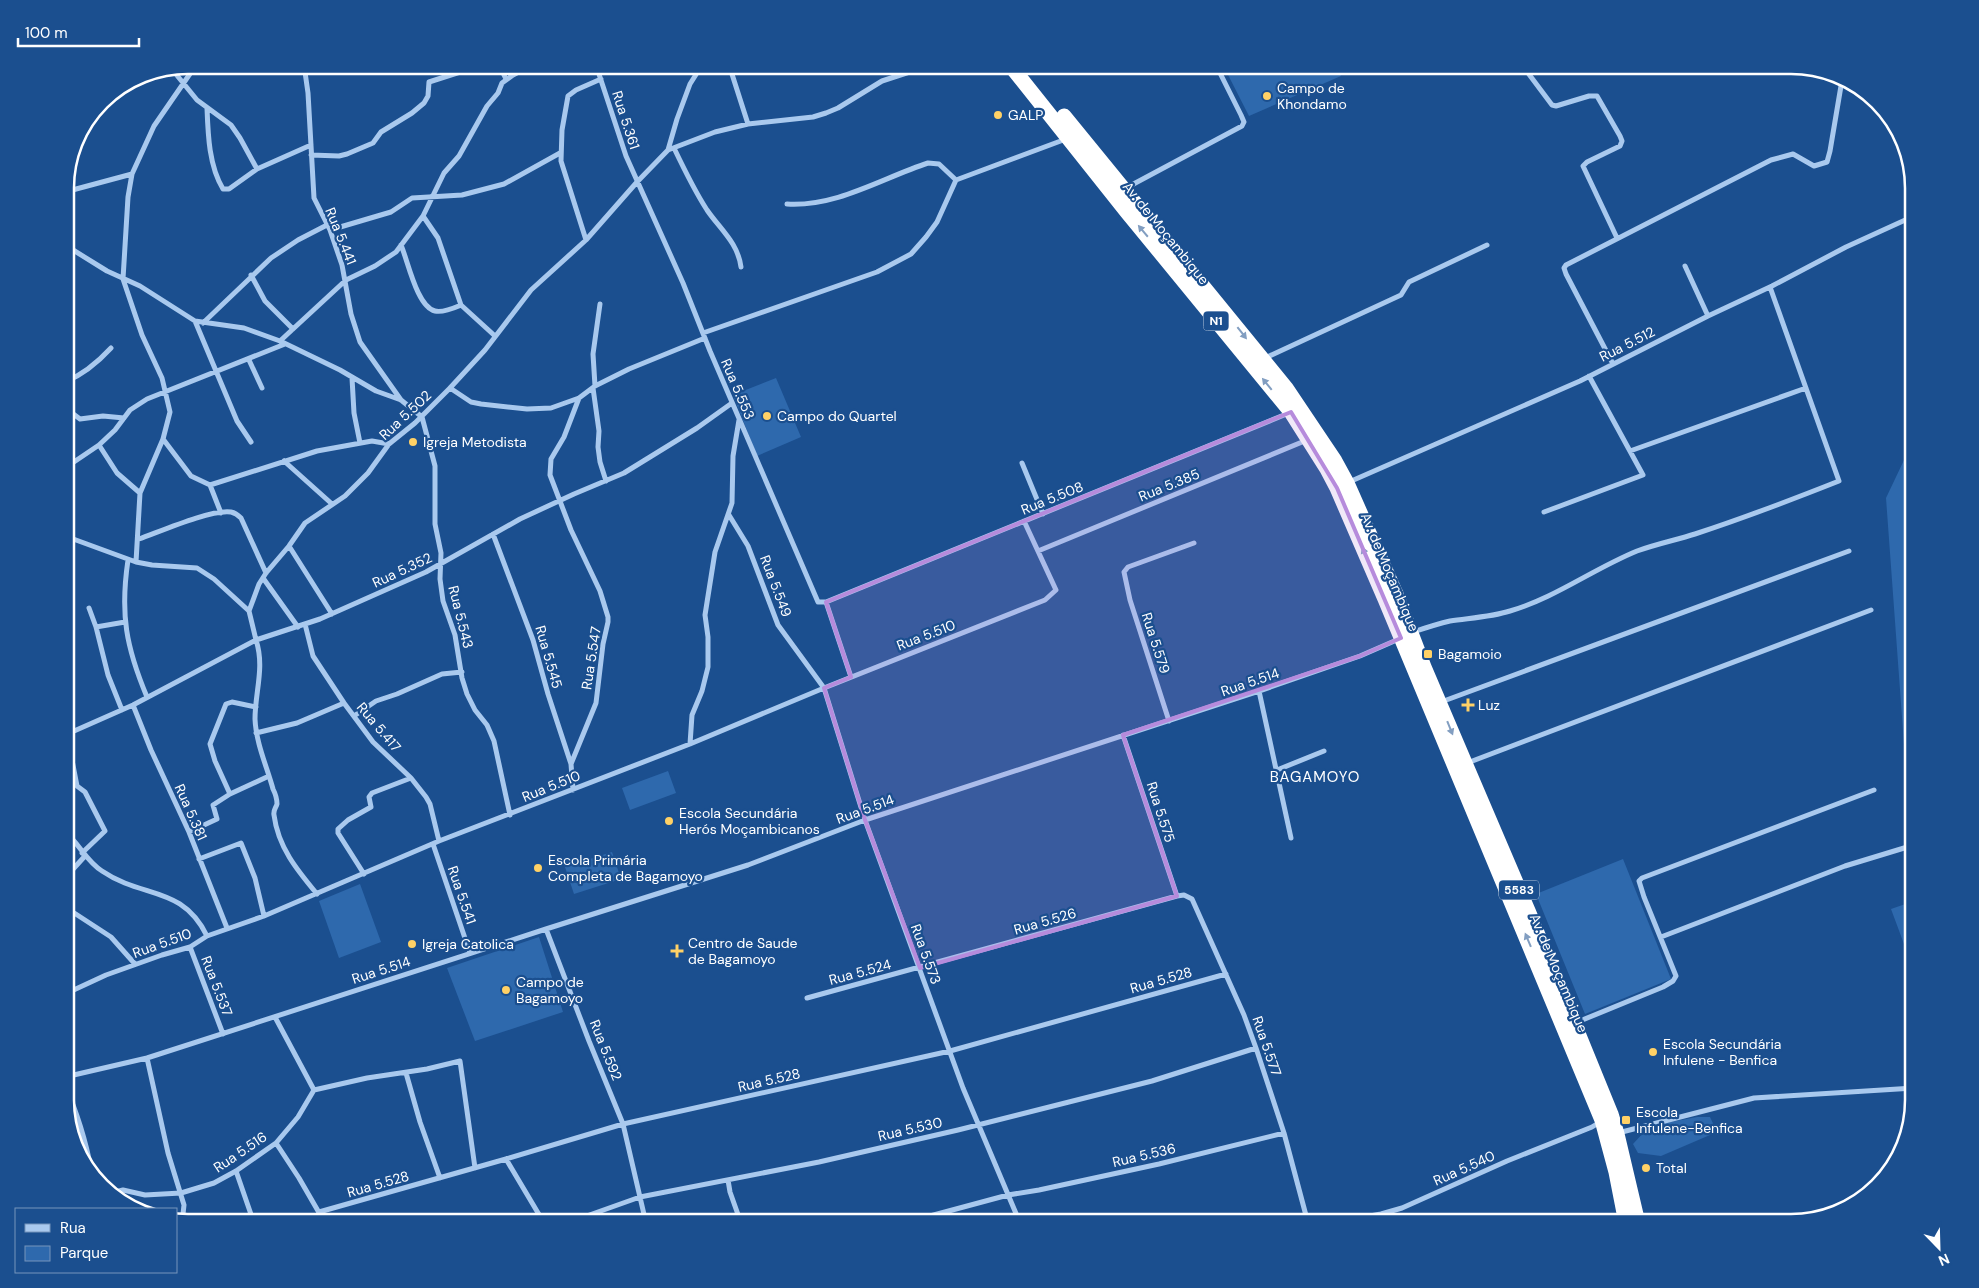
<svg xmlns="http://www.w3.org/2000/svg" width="1979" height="1288" font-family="'DM Sans',sans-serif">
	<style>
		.green { fill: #2e69ad }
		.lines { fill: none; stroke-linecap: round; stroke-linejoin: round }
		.street { stroke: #a9c9ee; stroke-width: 5 }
		.highway { stroke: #fff; stroke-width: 15 }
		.oneway { fill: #829ec1 }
		.marked { fill: #b68bdc; fill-opacity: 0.2; stroke: #b68bdc; stroke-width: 4; stroke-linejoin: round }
		.poi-dot { fill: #ffd166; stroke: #1b4f8f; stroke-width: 2 }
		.labels { text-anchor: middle; stroke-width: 4.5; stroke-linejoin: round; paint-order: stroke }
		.shield { fill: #1b4f8f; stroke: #bbcadd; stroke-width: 1 }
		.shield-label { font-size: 12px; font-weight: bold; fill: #fff }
		.poi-label { font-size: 14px; fill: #fff; stroke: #1b4f8f; text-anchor: start }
		.street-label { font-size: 14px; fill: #fff; stroke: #1b4f8f }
		.neighbourhood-label { font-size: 15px; letter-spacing: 1px; fill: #fff; stroke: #1b4f8f }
		.rim { fill: none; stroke: #fff; stroke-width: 2.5 }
	</style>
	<rect width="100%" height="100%" fill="#1b4f8f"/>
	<path class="green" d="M1223,65H1335L1341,76L1249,116Z
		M776,378L801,437L757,456L733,395Z
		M1914,439V769L1906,772L1886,498Z
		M668,771L676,793L630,810L622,788Z
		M612,852L621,879L574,894L565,867Z
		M1623,859L1671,979L1585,1014L1536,894Z
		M360,884L381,942L339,958L319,901Z
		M1914,901V971L1891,909Z
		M539,937L563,1012L475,1041L447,968Z
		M1697,1117H1710L1717,1132L1661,1156L1638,1153L1633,1144L1645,1131L1665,1123Z"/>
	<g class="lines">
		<path class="street" d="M304,65L308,93L314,198L330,230L342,265L351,314L360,342L401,400
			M499,65L506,79
			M596,65L626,156L683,283L710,351L818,602H826L1289,413
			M746,65L731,71L748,124
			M1522,65L1552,105L1556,106L1589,96H1597L1620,136L1622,141L1620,146L1587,162L1583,166L1617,238
			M171,68L197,100L231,125L240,138L257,169L311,145
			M207,108C208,135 209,166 223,189H229L257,169
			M674,148C684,169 694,190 707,210C720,229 738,243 741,267
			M668,150L715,132L748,124L813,117L826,113L838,108L882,81L931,65
			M311,155L339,156L347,154L373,143L381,132L412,113L424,103L428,96L429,82L482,65
			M1126,188L1242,126L1244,122L1241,115L1216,65
			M65,192L132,174
			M787,204C837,207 882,178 928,163L939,164L956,180
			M423,216L438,238L461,305L495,336
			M330,230L391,212L412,198L462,195L504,184L560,153
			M586,240L561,161L562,130L568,96L576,90L601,79
			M65,245L107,271L140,286L195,321L244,328L280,341L340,370L376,391L401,400L422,417L435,466V524L441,553L440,579L443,601L455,635L462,678L467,694L475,710L487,725L494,741L510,815
			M401,245C408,261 417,307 435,311C443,313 454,308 461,305
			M1685,266L1708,316
			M251,275L265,301L293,329
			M195,321L237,421L251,442
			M203,323L271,258L298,240L327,225
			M703,333L877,272L911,254L926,237L937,222L956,180L1066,139
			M280,341L346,280L375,266L396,252L423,216L444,173L459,156L487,106L498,93L502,83L513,75L532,65
			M1265,358L1401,295L1409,282L1487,245
			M249,360L262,388
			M1613,364L1566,274L1564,268L1566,265L1771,160L1793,154L1814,166L1827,162L1830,151L1842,80
			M352,378L354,413L360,443
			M65,382C82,375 99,361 111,348
			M595,386L593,354L600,304
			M450,388L471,402L481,404L527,409L551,408L579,398L595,386L629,369L705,338
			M593,388L599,431L598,447L600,462L606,481
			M65,404L72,413L80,419L103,416L124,418
			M163,439L191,476L210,485L317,451L372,441L389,444
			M99,445L117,473L140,493
			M1630,451L1806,388
			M284,461L332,504
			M1022,463L1043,514
			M65,468L99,445L115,430L130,410L147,399L285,344
			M1349,482L1580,381L1708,316L1772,286L1846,247L1914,216
			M210,485L221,513
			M1544,512L1643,475L1589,376
			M729,515L748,546L778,625L824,688L865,820L963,1088L1020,1223
			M493,534L533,640L548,694L571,764L573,790
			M65,536L136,562L152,565L197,568L214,579L249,611
			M139,539C159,532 211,509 231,512C236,513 238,515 241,518L266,573
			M289,546L332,614
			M1038,551L1307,440
			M128,560C120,614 126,647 147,697
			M136,562L140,493L163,439L170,412L162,378L142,335L123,279L128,197L132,174L154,126L196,65
			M263,578L298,627
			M826,602L851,677
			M89,608L96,627L108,675L122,710
			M305,624L313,656L344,703L373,742L411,778L426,797L430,804L439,841
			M96,627L125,622
			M1413,632C1425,628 1437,624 1450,621C1470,618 1491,617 1510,611C1555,598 1593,569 1637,551C1656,544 1676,540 1695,534C1744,518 1791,500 1839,481L1770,287
			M65,669V670
			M1259,691L1291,838
			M1441,702L1849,551
			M133,705L151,750L189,832L227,928
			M354,716L376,701L397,694L442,674L462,672
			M1169,721L1130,600L1124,572L1128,567L1194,543
			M256,733L297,723L344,703
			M67,734L77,786L85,792L105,831L82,853
			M65,735L133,705L256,640L249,611L259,584L266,573L289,546L305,523L345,496L368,473L389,444L415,423L450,388L485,350L531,290L586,240L637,182L668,150L677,119L690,84L702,65
			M1123,735L1177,896
			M690,744L692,715L702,691L708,667V637L705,615L715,552L732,503L733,456L739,420
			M1467,763L1871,610
			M571,764L596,703L603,644L608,622V617L600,591L571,530L550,475L551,459L564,437L579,398
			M1277,770L1324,751
			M230,794L215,761L210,744L226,704L232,702L256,707
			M65,832C79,843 86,861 102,871C143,899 182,885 207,936
			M189,832L217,819L213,805L230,794L269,776
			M433,844L470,953
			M199,859L241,843L255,878L264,916
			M364,874L338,833V829L348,820L371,807L369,797L372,793L411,778
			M65,878L85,856
			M317,894C297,870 278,847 274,815C273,810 276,808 277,804C277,800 275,793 273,789C267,767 256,743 255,719C255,692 265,667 256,640L320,619L426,572L520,519L574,494L624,473L697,428L732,403
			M65,907L111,937L135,964
			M546,929L589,1041L623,1124L646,1223
			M1661,937L1845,866L1914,845
			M190,947L223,1034
			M65,994L106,975L162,955L190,947L207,936L264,916L439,841L690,744L824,688L1045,600L1056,590L1024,521
			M807,998L1177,896L1184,895L1192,899L1244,1015L1256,1048L1284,1133L1308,1223
			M275,1017L314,1090
			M1575,1023L1663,987L1673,981L1676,976L1644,897L1639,881L1642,878L1874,790
			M147,1058L168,1153L184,1205L183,1214L180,1221
			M406,1073L420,1122L440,1178
			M65,1077L147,1058L546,929L748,865L865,820L1259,691L1360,656L1399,639
			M65,1086C78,1114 86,1142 92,1173
			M314,1090L367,1078L427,1069L460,1061L475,1168
			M1618,1133L1754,1098L1914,1088
			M276,1143L299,1178L325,1223
			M506,1159L544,1223
			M236,1171L254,1223
			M728,1180L730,1192L741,1223
			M111,1193L123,1190L145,1195L181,1193L214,1183L236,1171L276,1143L298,1117L314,1090
			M319,1212L506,1159L623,1124L950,1051L1226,974
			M567,1223L640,1197L819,1162L958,1130L1152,1081L1256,1048
			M904,1223L1008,1195L1039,1190L1159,1164L1284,1133
			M1331,1223L1381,1214L1402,1208L1507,1161L1592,1127L1600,1122"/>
		<path class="highway" d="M1010,65L1127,212L1291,412L1327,469L1337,488L1385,599L1602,1120L1616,1172L1626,1223
			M1064,116L1286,388L1335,461L1347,483L1396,594L1424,667L1529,913L1611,1114L1617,1134L1638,1223"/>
	</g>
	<defs><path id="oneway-solid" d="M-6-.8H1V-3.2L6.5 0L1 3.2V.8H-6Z" transform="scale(1.25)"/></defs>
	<g class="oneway">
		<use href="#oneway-solid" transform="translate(1143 231) rotate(-130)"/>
		<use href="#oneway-solid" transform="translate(1242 333) rotate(52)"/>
		<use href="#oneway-solid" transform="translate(1267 384) rotate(-129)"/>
		<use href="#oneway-solid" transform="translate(1365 554) rotate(-113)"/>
		<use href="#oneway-solid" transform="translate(1450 728) rotate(68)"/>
		<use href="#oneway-solid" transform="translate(1528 940) rotate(-113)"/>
	</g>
	<path class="marked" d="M1291,412L1337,488L1401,638L1360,656L1123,735L1177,896L920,968L865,820L824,688L851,677L826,602Z"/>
	<g class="poi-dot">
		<circle cx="1267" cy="96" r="5"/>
		<circle cx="998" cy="115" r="5"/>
		<circle cx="767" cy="416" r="5"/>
		<circle cx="413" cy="442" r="5"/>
		<rect x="1423" y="649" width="10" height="10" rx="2.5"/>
		<path d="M1465.5 697.5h5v5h5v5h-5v5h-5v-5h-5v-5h5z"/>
		<circle cx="669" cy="821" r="5"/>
		<circle cx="538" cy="868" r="5"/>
		<circle cx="412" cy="944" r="5"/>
		<path d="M674.5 943.5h5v5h5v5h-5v5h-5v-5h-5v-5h5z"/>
		<circle cx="506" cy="990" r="5"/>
		<circle cx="1653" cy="1052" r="5"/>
		<rect x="1621" y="1115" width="10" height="10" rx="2.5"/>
		<circle cx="1646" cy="1168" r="5"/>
	</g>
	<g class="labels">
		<g class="shield">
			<rect x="1203.5" y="311.5" width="25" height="19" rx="4"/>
			<rect x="1499" y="880.5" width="40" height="19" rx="4"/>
		</g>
		<g class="shield-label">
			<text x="1216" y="325">N1</text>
			<text x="1519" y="894">5583</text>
		</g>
		<g class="poi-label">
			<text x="1277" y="93">Campo de<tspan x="1277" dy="16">Khondamo</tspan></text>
			<text x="1008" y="120">GALP</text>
			<text x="777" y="421">Campo do Quartel</text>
			<text x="423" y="447">Igreja Metodista</text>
			<text x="1438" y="659">Bagamoio</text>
			<text x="1478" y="710">Luz</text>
			<text x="679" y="818">Escola Secundária<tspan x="679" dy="16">Herós Moçambicanos</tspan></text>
			<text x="548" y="865">Escola Primária<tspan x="548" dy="16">Completa de Bagamoyo</tspan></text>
			<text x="688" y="948">Centro de Saude<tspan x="688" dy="16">de Bagamoyo</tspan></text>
			<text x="422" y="949">Igreja Catolica</text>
			<text x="516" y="987">Campo de<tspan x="516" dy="16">Bagamoyo</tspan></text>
			<text x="1663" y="1049">Escola Secundária<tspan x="1663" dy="16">Infulene - Benfica</tspan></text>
			<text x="1636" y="1117">Escola<tspan x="1636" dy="16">Infulene-Benfica</tspan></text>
			<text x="1656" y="1173">Total</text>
		</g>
		<g class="street-label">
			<text transform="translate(626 120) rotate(72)" y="5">Rua 5.361</text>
			<text transform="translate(1166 233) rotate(51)" y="5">Av. de Moçambique</text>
			<text transform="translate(341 236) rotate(68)" y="5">Rua 5.441</text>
			<text transform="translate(1627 344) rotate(-27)" y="5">Rua 5.512</text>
			<text transform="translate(738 389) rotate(67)" y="5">Rua 5.553</text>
			<text transform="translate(405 415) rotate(-43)" y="5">Rua 5.502</text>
			<text transform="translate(1169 485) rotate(-22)" y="5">Rua 5.385</text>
			<text transform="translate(1052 498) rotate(-22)" y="5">Rua 5.508</text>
			<text transform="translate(402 570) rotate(-25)" y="5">Rua 5.352</text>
			<text transform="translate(1390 572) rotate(67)" y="5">Av. de Moçambique</text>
			<text transform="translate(776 586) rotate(69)" y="5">Rua 5.549</text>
			<text transform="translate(461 617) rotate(76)" y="5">Rua 5.543</text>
			<text transform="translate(926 635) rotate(-21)" y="5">Rua 5.510</text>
			<text transform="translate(1156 643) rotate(72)" y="5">Rua 5.579</text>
			<text transform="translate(549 657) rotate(74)" y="5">Rua 5.545</text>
			<text transform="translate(591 658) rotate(-81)" y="5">Rua 5.547</text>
			<text transform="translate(1250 682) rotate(-19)" y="5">Rua 5.514</text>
			<text transform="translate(379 727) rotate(50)" y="5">Rua 5.417</text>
			<text transform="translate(551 786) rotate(-22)" y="5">Rua 5.510</text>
			<text transform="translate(865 809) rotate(-20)" y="5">Rua 5.514</text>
			<text transform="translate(191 812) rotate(66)" y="5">Rua 5.381</text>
			<text transform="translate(1161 812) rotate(72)" y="5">Rua 5.575</text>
			<text transform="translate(462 895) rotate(71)" y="5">Rua 5.541</text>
			<text transform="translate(1045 921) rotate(-16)" y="5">Rua 5.526</text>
			<text transform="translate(162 943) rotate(-20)" y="5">Rua 5.510</text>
			<text transform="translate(926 954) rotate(70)" y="5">Rua 5.573</text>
			<text transform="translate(381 970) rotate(-18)" y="5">Rua 5.514</text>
			<text transform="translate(860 972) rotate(-15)" y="5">Rua 5.524</text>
			<text transform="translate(1559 973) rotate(67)" y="5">Av. de Moçambique</text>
			<text transform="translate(1161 980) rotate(-16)" y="5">Rua 5.528</text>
			<text transform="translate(217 986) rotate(69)" y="5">Rua 5.537</text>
			<text transform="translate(1267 1046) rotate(71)" y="5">Rua 5.577</text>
			<text transform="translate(606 1050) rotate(68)" y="5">Rua 5.592</text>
			<text transform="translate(769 1080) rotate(-13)" y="5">Rua 5.528</text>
			<text transform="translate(910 1129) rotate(-13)" y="5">Rua 5.530</text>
			<text transform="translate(240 1152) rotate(-34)" y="5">Rua 5.516</text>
			<text transform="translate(1144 1155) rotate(-13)" y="5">Rua 5.536</text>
			<text transform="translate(1464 1168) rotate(-24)" y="5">Rua 5.540</text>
			<text transform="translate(378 1184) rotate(-16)" y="5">Rua 5.528</text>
		</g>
		<g class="neighbourhood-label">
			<text x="1315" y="782">BAGAMOYO</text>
		</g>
	</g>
	<path d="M0 0H1979V1288H0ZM188 74H1791A114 114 0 0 1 1905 188V1100A114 114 0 0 1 1791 1214H188A114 114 0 0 1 74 1100V188A114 114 0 0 1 188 74Z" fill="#1b4f8f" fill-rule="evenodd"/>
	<path class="rim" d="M188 74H1791A114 114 0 0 1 1905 188V1100A114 114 0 0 1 1791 1214H188A114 114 0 0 1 74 1100V188A114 114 0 0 1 188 74Z"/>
	<rect x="15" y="1208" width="162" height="65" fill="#1b4f8f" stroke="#7695bc"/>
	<rect x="25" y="1224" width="25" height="8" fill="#a9c9ee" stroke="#7695bc"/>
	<text x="60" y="1233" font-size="15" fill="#ffffff">Rua</text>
	<rect x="25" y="1246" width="25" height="15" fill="#2e69ad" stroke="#7695bc"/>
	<text x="60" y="1258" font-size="15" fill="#ffffff">Parque</text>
	<g transform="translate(1939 1248) rotate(157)" stroke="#1b4f8f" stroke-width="4" paint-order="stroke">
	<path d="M0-4L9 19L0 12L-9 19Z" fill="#ffffff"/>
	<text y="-8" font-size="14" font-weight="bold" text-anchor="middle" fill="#ffffff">N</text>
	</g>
	<path d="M18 38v8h121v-8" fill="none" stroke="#ffffff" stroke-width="2.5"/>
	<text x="25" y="38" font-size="15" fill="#ffffff" stroke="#1b4f8f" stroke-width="4" paint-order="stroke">100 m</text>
</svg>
